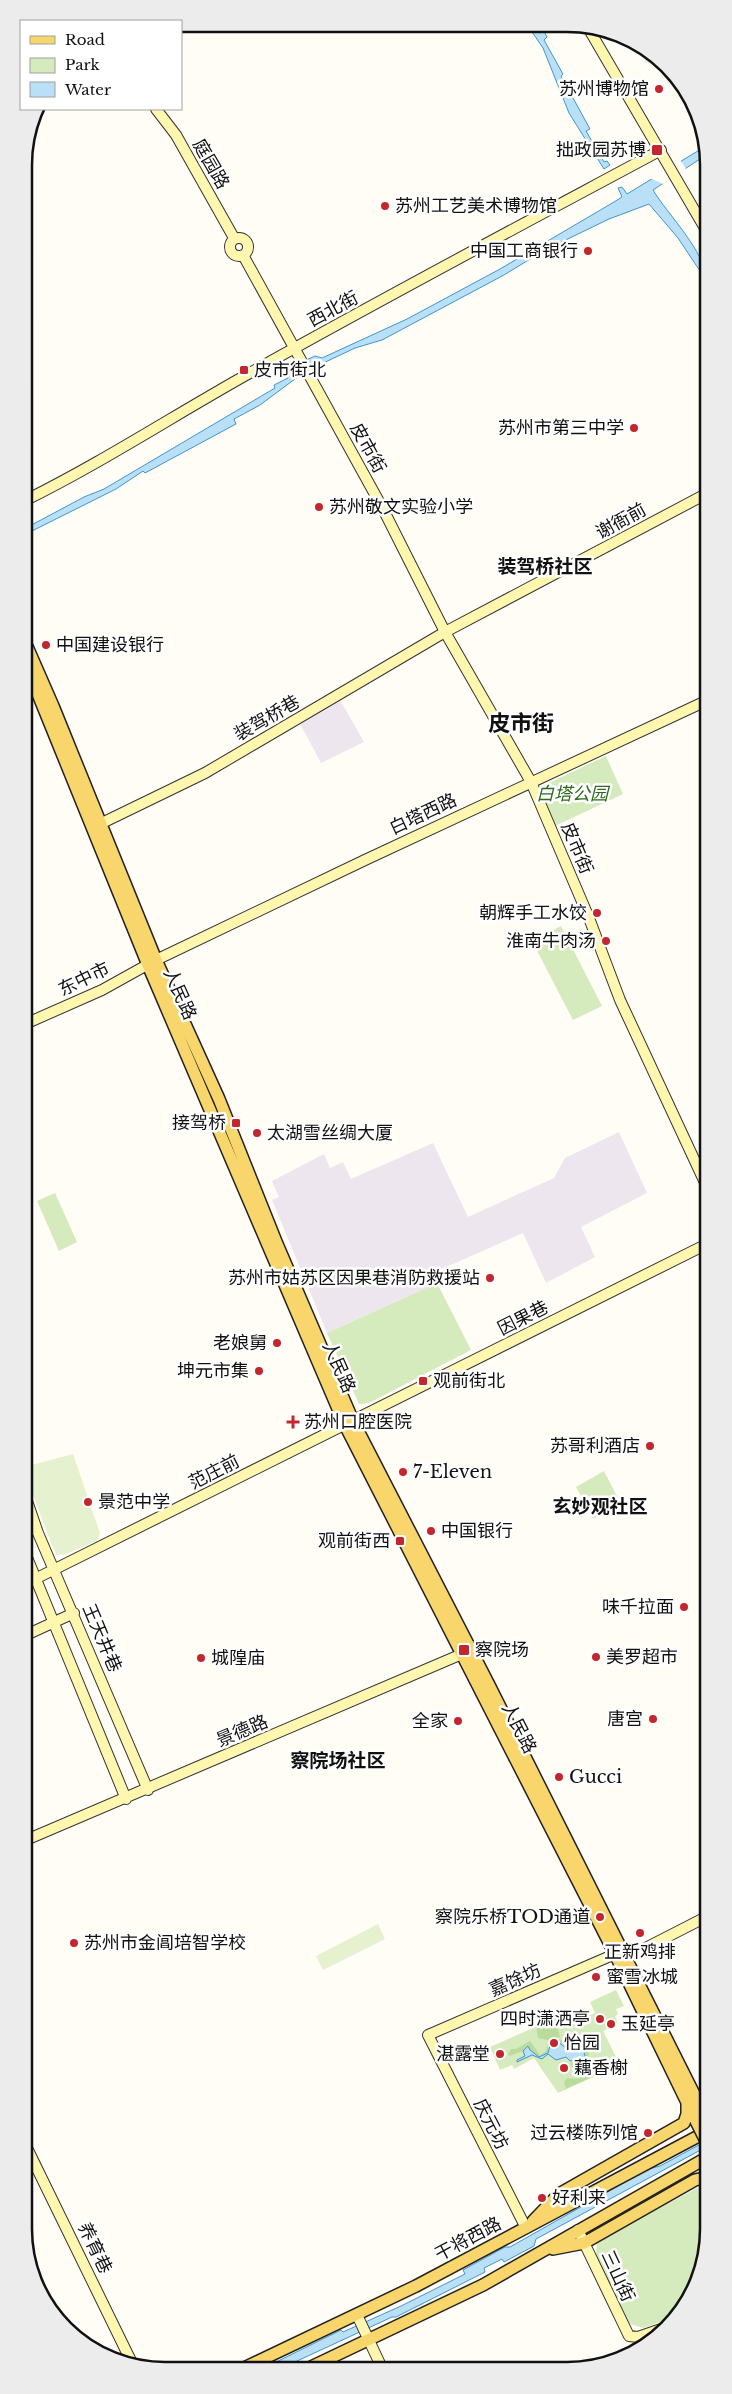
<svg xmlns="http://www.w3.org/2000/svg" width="732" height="2394" font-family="'Libre Baskerville','Noto Sans SC',serif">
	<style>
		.industrial { fill: #eee6ef }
		.green { fill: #d5ebbd }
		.forest { fill: #b9dc9c }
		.pitch { fill: #e6f2cf }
		.plaza { fill: #f1ede2 }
		.water { fill: #b9e0f7; stroke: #3f96cf }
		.pier { fill: #fffdf5 }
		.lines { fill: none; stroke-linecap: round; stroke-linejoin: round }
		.secondary-casing { stroke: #333; stroke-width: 12 }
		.primary-casing { stroke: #222; stroke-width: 14 }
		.secondary { stroke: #fff6b0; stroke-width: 10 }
		.primary { stroke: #f9d66b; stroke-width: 11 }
		.primary-bridge-casing { stroke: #222; stroke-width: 14; stroke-linecap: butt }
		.primary-bridge { stroke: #f9d66b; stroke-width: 11 }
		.poi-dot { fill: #c4262e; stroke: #fff; stroke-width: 2 }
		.labels { text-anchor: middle; stroke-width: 5; stroke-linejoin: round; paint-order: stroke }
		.poi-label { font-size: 18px; fill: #111; stroke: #fff; text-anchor: start }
		.street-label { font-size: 18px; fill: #111; stroke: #fff }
		.park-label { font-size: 18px; font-style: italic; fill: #2f6b1f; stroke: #fff }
		.neighbourhood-label { font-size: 19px; font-weight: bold; fill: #111; stroke: #fff }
		.district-label { font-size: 22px; font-weight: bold; fill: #111; stroke: #fff }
		.rim { fill: none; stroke: #111; stroke-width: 2.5 }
	</style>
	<rect width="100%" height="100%" fill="#fffdf5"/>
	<path class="industrial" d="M339,698L364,742L321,763L299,722Z
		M619,1132L647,1193L581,1227L595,1257L546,1283L523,1233L433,1273L437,1283L327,1333L272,1200L279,1197L272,1181L324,1154L330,1168L343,1162L351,1179L433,1143L468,1217L554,1178L565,1158Z"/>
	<path class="green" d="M606,756L623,794L555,826L538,788Z
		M561,926L602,1006L573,1020L532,941Z
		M55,1193L77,1242L59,1251L37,1201Z
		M437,1283L471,1350L369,1403L359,1404L327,1333Z
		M604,1471L621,1504L593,1519L576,1487Z
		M616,1990L624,2006L616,2009L618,2014L615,2016L618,2023L603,2031L620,2065L558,2093L534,2058L514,2069L512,2065L500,2070L490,2047L567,2013L571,2022L580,2018L584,2025L590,2022L588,2016L595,2013L590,2002Z
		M697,2188L708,2190V2237L698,2282L676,2316L643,2328L630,2324L626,2319L596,2256L597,2242Z"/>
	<path class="forest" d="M560,2016L557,2025L560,2037L547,2040L538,2038L536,2026Z
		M580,2036L585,2039L589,2055L573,2070L570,2063L581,2060L585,2056L583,2044L581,2041L579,2046L572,2050L571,2047Z
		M558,2039L564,2041L569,2051L563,2044L552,2042L548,2046V2053L539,2057L529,2050V2045L523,2051L509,2056L508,2054L511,2049H516L530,2041L540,2055L546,2051L549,2041Z
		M614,2054L619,2065L563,2090L566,2088L564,2083L567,2078L577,2079L573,2073L580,2067L582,2069L578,2079L585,2069L602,2068L583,2066L595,2060L596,2062L603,2059V2069L616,2063Z"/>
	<path class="pitch" d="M73,1454L100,1533L97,1541L63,1555H56L26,1477L28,1466Z
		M378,1924L385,1939L323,1970L316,1956Z"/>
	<path class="plaza" d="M647,55L659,62L675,81L669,85L656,62L644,63Z"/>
	<path class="water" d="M528,26H541L547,37L544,40L563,74L561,76L590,129L586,131L604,162L607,161L610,165L604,169L569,113L543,48Z
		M706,146V155L653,190C668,215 706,252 706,280L678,238L649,204L609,219L545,250L504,275L382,340L355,348L317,366L299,376L260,405L234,419L236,424L145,473L143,471L116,489L24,535V529L84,497L104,489L275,388L274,385L288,378L286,374L293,366L315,356L322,358L407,319L500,269L614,202L622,197L618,188L622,187L627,194Z
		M581,2041L585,2056L581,2060L570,2061L566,2057L556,2060L548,2054L542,2059L532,2055L517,2062V2060L525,2056L523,2051L528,2046L530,2050L539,2057L548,2053L551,2042L561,2044L569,2051L580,2046Z
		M708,2140V2146L536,2239L534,2246L504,2262L502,2259L484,2268L485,2272L396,2317H392L282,2368H264L341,2330L343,2332L401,2306L465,2274L463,2270L505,2247H510L648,2169L660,2166Z"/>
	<path class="pier" d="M680,160L686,169L663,184L650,178Z"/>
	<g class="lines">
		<g class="secondary-casing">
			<path id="secondary" d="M587,26L706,230
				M156,109L176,135L234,238
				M230 247a9 9 0 1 1 18 0a9 9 0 1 1-18 0Z
				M243,255L383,509L445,632L531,782L589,918L620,1000L707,1187
				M24,501C101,463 173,416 248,374C385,297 523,224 661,150
				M102,823L205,773L445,632L706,494
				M25,1024L102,990L156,960L365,860L706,701
				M26,1498L38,1533L148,1790
				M26,1555L126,1799
				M35,1579L707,1244
				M26,1635L74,1613
				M26,1840L469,1651
				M626,1958L708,1916
				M26,2146L133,2365
				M526,2228L428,2035L615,1954
				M578,2230L629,2336L638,2337L667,2327
				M357,2315L382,2368"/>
		</g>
		<g class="primary-casing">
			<path id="primary" d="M25,642L53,706L156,960L219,1099L277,1244L353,1421L488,1683L708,2122
				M25,662L148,965L345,1425L615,1954L697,2123
				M533,2221L559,2194L684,2123L687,2114V2104
				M553,2249L584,2243L695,2180L708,2177
				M244,2368L416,2286L708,2131
				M309,2368L483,2285L708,2157"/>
		</g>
		<use href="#secondary" class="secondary"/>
		<use href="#primary" class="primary"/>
		<g class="primary-bridge-casing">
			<path id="primary-bridge" d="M697,2123L708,2145"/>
		</g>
		<use href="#primary-bridge" class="primary-bridge"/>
	</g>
	<g class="poi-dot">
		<circle cx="659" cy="89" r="5"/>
		<rect x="651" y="144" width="12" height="12" rx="2.5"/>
		<circle cx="385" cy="206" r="5"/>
		<circle cx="588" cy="251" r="5"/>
		<rect x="239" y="365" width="10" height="10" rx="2.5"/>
		<circle cx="634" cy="428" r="5"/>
		<circle cx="319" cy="507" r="5"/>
		<circle cx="46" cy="645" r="5"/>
		<circle cx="597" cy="913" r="5"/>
		<circle cx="606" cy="941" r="5"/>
		<rect x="231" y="1118" width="10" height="10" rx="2.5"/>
		<circle cx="257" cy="1133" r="5"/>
		<circle cx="490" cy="1278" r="5"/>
		<circle cx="277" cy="1343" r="5"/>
		<circle cx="259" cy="1371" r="5"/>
		<rect x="418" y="1376" width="10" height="10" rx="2.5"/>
		<path d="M290.5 1414.5h5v5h5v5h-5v5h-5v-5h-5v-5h5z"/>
		<circle cx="650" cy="1446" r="5"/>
		<circle cx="403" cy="1472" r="5"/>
		<circle cx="88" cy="1502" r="5"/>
		<circle cx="431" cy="1531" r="5"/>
		<rect x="395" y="1536" width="10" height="10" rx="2.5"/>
		<circle cx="684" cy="1607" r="5"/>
		<rect x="458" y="1644" width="12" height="12" rx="2.5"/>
		<circle cx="596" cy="1657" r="5"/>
		<circle cx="201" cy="1658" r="5"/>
		<circle cx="653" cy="1719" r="5"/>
		<circle cx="458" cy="1721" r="5"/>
		<circle cx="559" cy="1777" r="5"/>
		<circle cx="600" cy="1917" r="5"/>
		<circle cx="640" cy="1933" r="5"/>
		<circle cx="74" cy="1943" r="5"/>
		<circle cx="596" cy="1977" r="5"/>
		<circle cx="600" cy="2019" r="5"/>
		<circle cx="611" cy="2024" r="5"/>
		<circle cx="554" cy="2043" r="5"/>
		<circle cx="500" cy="2054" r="5"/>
		<circle cx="564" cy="2068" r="5"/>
		<circle cx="648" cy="2133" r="5"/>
		<circle cx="542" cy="2198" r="5"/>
	</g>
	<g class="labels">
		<g class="poi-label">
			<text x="649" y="95" text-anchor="end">苏州博物馆</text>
			<text x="646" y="156" text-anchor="end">拙政园苏博</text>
			<text x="395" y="212">苏州工艺美术博物馆</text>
			<text x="578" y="257" text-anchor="end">中国工商银行</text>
			<text x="254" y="376">皮市街北</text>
			<text x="624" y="434" text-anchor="end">苏州市第三中学</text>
			<text x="329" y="513">苏州敬文实验小学</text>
			<text x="56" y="651">中国建设银行</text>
			<text x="587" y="919" text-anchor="end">朝辉手工水饺</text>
			<text x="596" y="947" text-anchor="end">淮南牛肉汤</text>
			<text x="226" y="1129" text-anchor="end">接驾桥</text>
			<text x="267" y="1139">太湖雪丝绸大厦</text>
			<text x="480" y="1284" text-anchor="end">苏州市姑苏区因果巷消防救援站</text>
			<text x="267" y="1349" text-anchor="end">老娘舅</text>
			<text x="249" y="1377" text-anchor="end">坤元市集</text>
			<text x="433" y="1387">观前街北</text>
			<text x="304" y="1428">苏州口腔医院</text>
			<text x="640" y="1452" text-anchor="end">苏哥利酒店</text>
			<text x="413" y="1478">7-Eleven</text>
			<text x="98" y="1508">景范中学</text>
			<text x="441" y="1537">中国银行</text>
			<text x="390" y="1547" text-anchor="end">观前街西</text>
			<text x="674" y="1613" text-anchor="end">味千拉面</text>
			<text x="475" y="1656">察院场</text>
			<text x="606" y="1663">美罗超市</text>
			<text x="211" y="1664">城隍庙</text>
			<text x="643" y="1725" text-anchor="end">唐宫</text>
			<text x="448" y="1727" text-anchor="end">全家</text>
			<text x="569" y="1783">Gucci</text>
			<text x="590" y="1923" text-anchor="end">察院乐桥TOD通道</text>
			<text x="84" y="1949">苏州市金阊培智学校</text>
			<text x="640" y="1958" text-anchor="middle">正新鸡排</text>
			<text x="606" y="1983">蜜雪冰城</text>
			<text x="590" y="2025" text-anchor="end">四时潇洒亭</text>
			<text x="621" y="2030">玉延亭</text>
			<text x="564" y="2049">怡园</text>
			<text x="490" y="2060" text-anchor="end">湛露堂</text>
			<text x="574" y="2074">藕香榭</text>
			<text x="638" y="2139" text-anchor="end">过云楼陈列馆</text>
			<text x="552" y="2204">好利来</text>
		</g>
		<g class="street-label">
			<text transform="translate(211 164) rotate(60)" y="6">庭园路</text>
			<text transform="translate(333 309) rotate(-28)" y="6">西北街</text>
			<text transform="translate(368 448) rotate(61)" y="6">皮市街</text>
			<text transform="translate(621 521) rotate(-29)" y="6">谢衙前</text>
			<text transform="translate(267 718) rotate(-30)" y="6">装驾桥巷</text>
			<text transform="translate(423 814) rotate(-25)" y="6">白塔西路</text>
			<text transform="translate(577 848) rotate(67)" y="6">皮市街</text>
			<text transform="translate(84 979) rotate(-26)" y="6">东中市</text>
			<text transform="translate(180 994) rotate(66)" y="6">人民路</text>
			<text transform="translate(523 1318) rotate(-27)" y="6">因果巷</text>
			<text transform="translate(339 1367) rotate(66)" y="6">人民路</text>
			<text transform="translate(214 1472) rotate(-27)" y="6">范庄前</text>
			<text transform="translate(102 1638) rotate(67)" y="6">王天井巷</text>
			<text transform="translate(519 1728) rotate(63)" y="6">人民路</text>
			<text transform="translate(242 1731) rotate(-23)" y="6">景德路</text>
			<text transform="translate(515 1980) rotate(-24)" y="6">嘉馀坊</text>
			<text transform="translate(491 2124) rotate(63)" y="6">庆元坊</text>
			<text transform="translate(468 2239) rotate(-28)" y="6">干将西路</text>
			<text transform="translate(95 2248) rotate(64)" y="6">养育巷</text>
			<text transform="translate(618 2276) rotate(65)" y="6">三山街</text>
		</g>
		<g class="park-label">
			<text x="572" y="800">白塔公园</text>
		</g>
		<g class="neighbourhood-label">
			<text x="545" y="573">装驾桥社区</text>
			<text x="600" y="1513">玄妙观社区</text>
			<text x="338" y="1767">察院场社区</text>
		</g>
		<g class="district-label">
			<text x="521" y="731">皮市街</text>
		</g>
	</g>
	<path d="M0 0H732V2394H0ZM165 32H567A133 133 0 0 1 700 165V2229A133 133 0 0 1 567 2362H165A133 133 0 0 1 32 2229V165A133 133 0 0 1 165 32Z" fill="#ececec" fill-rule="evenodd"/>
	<path class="rim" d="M165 32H567A133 133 0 0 1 700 165V2229A133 133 0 0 1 567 2362H165A133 133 0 0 1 32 2229V165A133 133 0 0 1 165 32Z"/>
	<rect x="20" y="20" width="162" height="90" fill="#ffffff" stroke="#a0a0a0"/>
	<rect x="30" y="36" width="25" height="8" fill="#f9d66b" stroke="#a0a0a0"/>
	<text x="65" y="45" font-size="15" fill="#111111">Road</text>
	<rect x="30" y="58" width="25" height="15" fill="#d5ebbd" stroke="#a0a0a0"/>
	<text x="65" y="70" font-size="15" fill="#111111">Park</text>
	<rect x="30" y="82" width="25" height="15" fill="#b9e0f7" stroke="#a0a0a0"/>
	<text x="65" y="95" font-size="15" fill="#111111">Water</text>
</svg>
